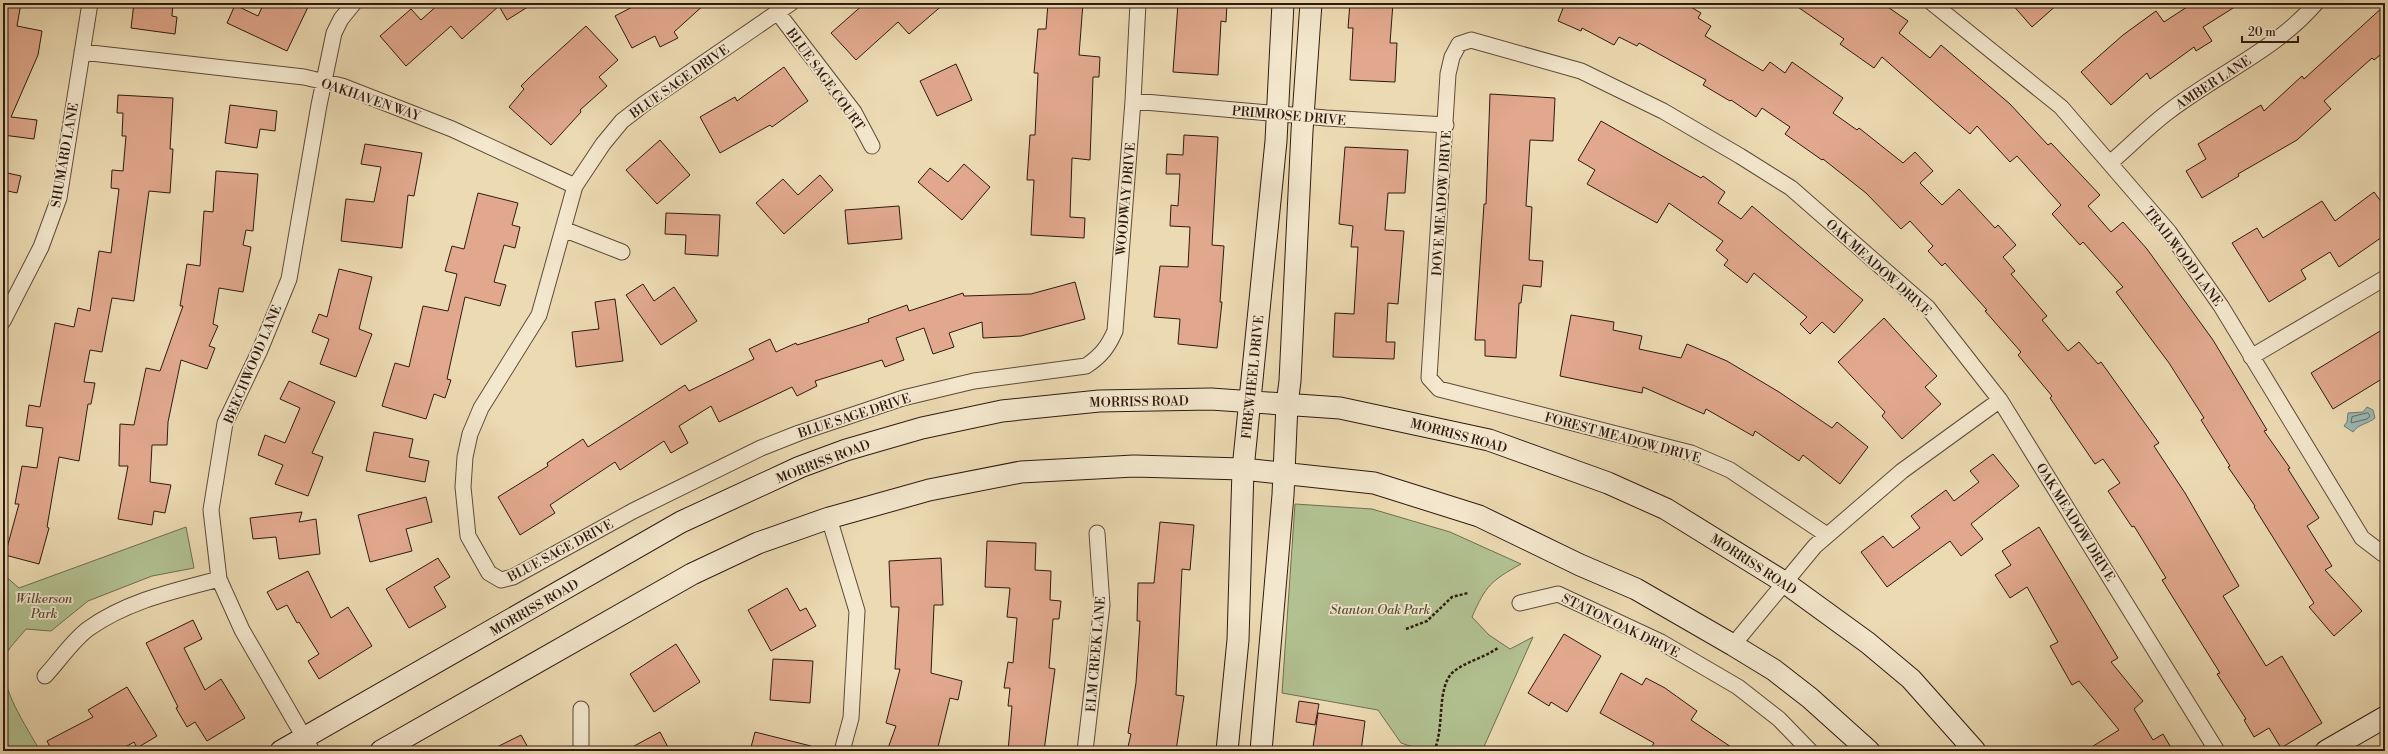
<svg xmlns="http://www.w3.org/2000/svg" width="2388" height="754" font-family="'Libre Bodoni',serif">
	<style>
		.green { fill: #b2c191; stroke: #706e50 }
		.water { fill: #9bb9b4; stroke: #707972 }
		.lines { fill: none; stroke-linecap: round; stroke-linejoin: round }
		.shore { stroke: #656a62; stroke-width: 1 }
		.building { fill: #e1a88d; stroke: #2f1a10 }
		.street-casing { stroke: #5e4a38; stroke-width: 17 }
		.secondary-casing { stroke: #2f1a10; stroke-width: 23 }
		.path { stroke: #2f1a10; stroke-width: 2.5; stroke-dasharray: 3 2; stroke-linecap: butt }
		.street { stroke: #f3e7cd; stroke-width: 15 }
		.secondary { stroke: #f3e7cd; stroke-width: 21 }
		.labels { text-anchor: middle; stroke-width: 3.5; stroke-linejoin: round; paint-order: stroke }
		.street-label { font-size: 13px; fill: #2f1a10; stroke: #f3e7cd }
		.park-label { font-size: 13px; font-style: italic; fill: #564c37; stroke: #f3e7cd }
	</style>
	<rect width="100%" height="100%" fill="#ecdab2"/>
	<filter id="stains"><feTurbulence type="fractalNoise" baseFrequency=".005" numOctaves="4"/><feColorMatrix values="0 0 0 0 .2 0 0 0 0 .09 0 0 0 0 .02 0 0 0 .5 -.17"/></filter>
	<radialGradient id="worn" r=".72"><stop offset=".6" stop-color="#630" stop-opacity="0"/><stop offset="1" stop-color="#630" stop-opacity=".3"/></radialGradient>
	<path class="green" d="M1295,504L1372,509L1450,532L1521,564C1491,581 1486,585 1472,617L1489,635L1510,649L1533,637L1482,751H1425L1401,743L1378,710L1282,693Z
		M186,527L194,568L152,576L88,601L51,631L26,629C20,637 6,650 4,659C0,690 26,725 40,751H3V574L19,588Z"/>
	<path class="water" d="M2367,407L2373,410L2375,418C2368,424 2358,424 2353,432L2344,426L2347,422L2348,413L2363,412Z"/>
	<g class="lines">
		<path class="shore" d="M2368,413L2370,416L2367,419L2351,423L2352,417Z"/>
	</g>
	<path class="building" d="M3,3H21L17,26L42,31L38,55L11,117L37,120L34,139L3,135Z
		M134,3H173L172,16L177,17L175,34L131,28Z
		M264,3H300L308,7L287,51L227,23L235,5L258,16Z
		M440,3H534L507,20L499,6L462,39L451,26L406,66L380,36L411,9L421,20Z
		M640,3H706L674,32L678,38L660,47L655,36L632,48L615,16Z
		M865,3H945L909,34L898,22L856,60L831,33Z
		M1048,3H1083L1079,55L1100,57L1099,77H1093L1090,160L1072,158L1070,217L1085,218L1084,238L1031,235L1034,180H1027L1030,135H1035L1038,73H1034L1038,29H1046Z
		M1178,3H1227L1226,22L1221,21L1218,75L1173,72Z
		M1350,3H1393L1390,43H1397L1395,82L1350,80L1353,28H1348Z
		M1565,3H1684L1701,13L1698,18L1711,26L1705,36L1763,71L1770,62L1785,73L1792,62L1843,98L1833,113L1857,130L1859,128L1903,163L1915,152L1933,171L1920,183L1942,205L1959,189L1995,228L1998,225L2016,245L2003,257L2015,271L2011,274L2047,316L2042,320L2068,351L2079,342L2098,364L2101,362L2159,443L2154,446L2185,493L2239,586L2223,596L2266,666L2282,656L2322,723L2281,748L2269,728L2254,737L2244,720L2246,719L2217,674L2220,673L2162,580L2166,578L2134,526L2132,527L2108,491L2120,483L2103,459L2095,464L2050,398L2052,396L2018,355L2021,352L1985,311L1987,310L1945,263L1942,266L1928,251L1933,246L1910,221L1901,229L1866,193L1823,159L1822,160L1785,134L1790,127L1762,108L1756,117L1731,100L1730,101L1703,85L1706,80L1639,43L1637,46L1619,37L1614,45L1582,28L1581,31L1558,21Z
		M1792,3H1882L1908,21L1899,33L1930,58L1941,45L2010,104L2048,145L2051,143L2100,195L2088,206L2111,232L2123,222L2147,249L2213,340L2267,430L2264,431L2290,468L2288,469L2319,518L2307,526L2332,566L2325,570L2362,611L2334,636L2309,607L2314,603L2254,507L2255,506L2228,467L2230,466L2201,420L2204,418L2169,363L2116,292L2123,287L2083,242L2080,245L2052,214L2061,205L2017,156L2010,162L1977,126L1970,134L1882,57L1874,68L1840,44L1844,39Z
		M2011,3H2059L2032,27Z
		M2193,3H2241L2203,27L2212,41L2196,51L2194,47L2150,79L2147,73L2111,105L2081,72L2123,35L2156,11L2164,22Z
		M2385,5V51L2374,60L2372,58L2324,101L2331,109L2297,140L2238,174L2239,176L2202,198L2186,171L2206,159L2198,144L2261,105L2264,111L2302,76L2304,79Z
		M586,26L618,60L599,77L607,86L580,110L581,112L551,145L509,107L524,89L521,86L532,75Z
		M956,64L972,100L937,116L920,81Z
		M784,67L808,101L772,127L770,125L720,153L700,117L735,97L737,101Z
		M1490,94L1555,98L1553,141L1530,140L1526,206L1532,207L1529,260L1543,261L1541,287L1523,285L1521,303H1519L1516,358L1485,356V340H1475L1484,204H1486Z
		M118,95L173,98L170,149H173L170,193L149,191L134,301L112,298L102,352L90,350L84,382L95,383L91,404H88L79,461L59,457L47,527L49,528L39,564L5,555L19,504H15L22,466L37,468L43,428L26,426L29,405L40,407L55,323L74,327L78,308L90,311L99,251L111,253L119,189L111,188L112,170L123,171L126,136H122L123,113H117Z
		M230,105L277,111L275,131L260,129L257,148L225,143Z
		M1601,121L1701,178L1703,176L1725,192L1718,203L1741,219L1752,206L1863,300L1834,333L1822,322L1810,334L1800,324L1807,317L1754,273L1747,283L1724,265L1728,260L1716,250L1723,241L1669,203L1657,223L1587,184L1595,170L1578,160Z
		M1184,135L1218,137L1212,245L1224,246L1220,302H1222L1217,348L1178,344L1180,319L1154,317L1160,266L1188,267L1190,227L1170,226L1171,205L1178,206L1180,174H1166L1167,154L1183,155Z
		M660,140L690,175L657,204L626,170Z
		M365,144L422,153L414,196L408,195L402,248L341,241L346,199L374,202L381,167L361,164Z
		M1345,147L1408,150L1405,193H1388L1385,230L1404,231L1398,304L1388,303L1386,342H1395L1394,359L1333,357L1335,313L1354,314L1358,247H1351L1353,226L1339,224Z
		M964,164L990,187L962,220L918,182L930,168L948,182Z
		M216,171L258,174L253,231L246,230L243,245L251,247L243,292L219,288L213,324L218,326L209,346L215,348L207,369L181,360L168,422L167,445H152L150,482L171,485L165,513L154,511L152,525L118,519L128,466H119L120,424L134,425L146,368L160,371L183,306H180L187,264L200,266L204,211L213,212Z
		M3,172L21,176L17,193L3,190Z
		M820,175L833,190L784,234L756,203L783,179L798,195Z
		M2374,192L2385,207V235L2339,267L2330,252L2301,270L2306,279L2269,302L2232,243L2257,228L2263,238L2322,201L2335,221Z
		M478,193L518,203L512,225L520,227L515,248L504,245L494,282L506,285L500,306L465,297L447,379L451,380L445,398L434,394L426,419L382,406L395,363L409,367L423,306L448,311L457,274L445,271L452,246L464,249Z
		M899,206L902,239L848,244L845,210Z
		M666,213L720,215L718,256L685,254L686,235L665,234Z
		M339,269L372,277L359,329L372,334L356,377L320,364L329,339L312,332L319,314L327,317Z
		M1075,282L1085,319L1021,336L983,338L982,322L949,333L954,347L933,354L924,328L896,338L904,360L885,367L882,360L815,381L817,386L797,396L792,387L719,422L711,406L679,426L688,443L671,453L664,441L620,470L615,462L550,505L555,513L520,535L498,497L548,466L547,463L583,439L588,447L685,385L689,391L754,359L749,349L770,339L776,352L796,343L797,345L869,322L868,319L907,305L909,311L963,293L964,296L1031,294Z
		M643,284L654,301L674,287L697,321L661,345L626,295Z
		M615,299L623,361L576,367L572,332L599,329L595,302Z
		M1571,315L1614,322L1613,330L1642,336L1639,349L1681,358L1687,344L1727,361L1779,392L1832,428L1837,422L1868,447L1840,484L1803,455L1799,461L1755,431L1753,436L1706,409L1704,414L1643,387L1642,393L1560,376Z
		M1884,318L1937,376L1925,387L1941,404L1902,439L1882,416L1885,412L1838,362Z
		M2385,328V377L2333,409L2311,373Z
		M289,381L335,402L312,453L323,457L308,496L275,484L283,465L258,455L265,435L285,443L300,408L280,399Z
		M374,432L413,439L409,457L429,461L425,482L366,471Z
		M1993,454L2019,486L1971,524L1983,539L1961,556L1950,541L1887,587L1861,552L1883,536L1893,548L1920,528L1911,516L1946,490L1954,501L1979,482L1970,471Z
		M426,497L432,522L406,529L412,551L370,562L358,515Z
		M302,512L299,522L316,519L320,554L279,559L276,537L253,539L250,518Z
		M1160,522L1194,525L1190,570L1182,569L1176,695L1184,696L1176,751H1127L1131,734L1128,733L1136,683L1140,621H1137L1138,583H1154Z
		M2039,527L2118,658L2111,662L2143,701L2134,709L2153,740L2163,734L2173,751H2085L2119,730L2079,681L2072,685L2050,646L2058,642L2027,587L2010,598L1995,575L2011,565L2002,551Z
		M987,541L1036,543L1035,570L1051,571L1050,600L1061,601L1059,619H1053L1049,668L1055,669L1044,751H1008L1012,706H1008L1010,688H1004L1008,662L1013,663L1017,618L1007,617L1010,588L985,587Z
		M438,558L450,577L434,587L446,607L409,628L386,589Z
		M941,558L943,605H934L931,673L962,681L958,700L950,698L937,751H887L896,726L886,723L900,669H895L899,607H891L889,561Z
		M308,571L331,618L348,607L372,646L319,679L308,661L319,654L299,622L297,623L287,605L277,610L267,592Z
		M787,588L800,611L806,608L816,626L771,651L748,610Z
		M193,620L202,639L184,648L205,690L221,679L245,718L207,741L195,722L187,727L176,708L178,707L146,643Z
		M1564,634L1601,656L1567,712L1551,702L1549,706L1528,693Z
		M676,644L700,682L654,712L630,674Z
		M773,659L813,661L810,703L770,700Z
		M1621,673L1642,685L1646,678L1665,688L1697,711L1691,720L1737,751H1649L1654,743L1600,713Z
		M127,687L157,736L137,748L134,742L118,751H52L47,741L93,717L88,710Z
		M1299,701L1319,704L1315,725L1296,722Z
		M1318,713L1365,721L1361,751H1341L1313,747Z
		M660,732L670,751H625Z
		M755,732L811,746L810,751H750Z
		M521,735L530,751H489Z"/>
	<g class="lines">
		<g class="street-casing">
			<path id="street" d="M791,3L644,104L622,121L603,144L575,186L539,315L481,408L470,434L465,457L463,487L468,536L489,573L501,580L513,577L633,511L761,448L799,433L903,398L974,381L1086,366C1101,356 1108,347 1115,331L1133,101L1138,3
				M1932,3L2061,107L2169,232L2221,306L2362,538L2383,554L2385,553
				M778,13L854,112L872,146
				M82,52L304,77L342,86L452,129L575,186
				M1133,101L1326,118L1446,125
				M2111,162C2130,146 2148,127 2168,112C2217,74 2276,50 2316,3
				M563,229L622,252
				M3,321L41,247L59,198L90,3
				M2251,357L2385,278
				M829,518L857,611L851,718L842,751
				M1827,535L1730,470L1691,453L1439,389L1429,378L1448,74L1452,57L1459,44L1471,40L1581,71L1663,111L1740,156L1791,188L1928,308L2000,400L2217,751
				M1520,603L1558,594L1661,642L1738,687L1779,719L1810,751
				M1733,645L1815,546L1902,471L2000,400
				M45,676C59,661 72,641 88,629C127,601 174,591 219,579
				M312,751L242,630L219,579L211,510L225,423L260,350L289,279L319,105L334,33L341,19L354,3
				M581,751V709
				M1085,751L1102,605L1097,533"/>
		</g>
		<g class="secondary-casing">
			<path id="secondary" d="M281,751L681,522L800,467L846,450L922,428L1002,411L1099,401L1211,399L1340,408L1489,440L1608,483L1666,509L1784,582L1868,643L1911,679L1975,751
				M381,751L692,574L758,543L829,518L929,490L1021,472L1134,466L1243,469L1374,483L1479,516L1580,565L1636,589L1733,645L1774,670L1810,698L1869,751
				M1227,751L1238,640L1243,469L1276,141L1283,3
				M1261,751L1283,495L1287,404L1290,381L1302,131L1311,3
				M2326,751L2385,717"/>
		</g>
		<path class="path" d="M1406,629L1427,621L1452,597L1468,593
			M1434,751C1445,728 1436,688 1453,672C1466,661 1485,658 1499,647"/>
		<use href="#street" class="street"/>
		<use href="#secondary" class="secondary"/>
	</g>
	<g class="labels">
		<g class="street-label">
			<text transform="translate(826 79) rotate(54)" y="5">BLUE SAGE COURT</text>
			<text transform="translate(679 81) rotate(-35)" y="5">BLUE SAGE DRIVE</text>
			<text transform="translate(2213 82) rotate(-33)" y="5">AMBER LANE</text>
			<text transform="translate(371 99) rotate(19)" y="5">OAKHAVEN WAY</text>
			<text transform="translate(1289 115) rotate(5)" y="5">PRIMROSE DRIVE</text>
			<text transform="translate(64 155) rotate(-80)" y="5">SHUMARD LANE</text>
			<text transform="translate(1125 199) rotate(-85)" y="5">WOODWAY DRIVE</text>
			<text transform="translate(1441 203) rotate(-86)" y="5">DOVE MEADOW DRIVE</text>
			<text transform="translate(2184 256) rotate(53)" y="5">TRAILWOOD LANE</text>
			<text transform="translate(1879 267) rotate(42)" y="5">OAK MEADOW DRIVE</text>
			<text transform="translate(252 364) rotate(-67)" y="5">BEECHWOOD LANE</text>
			<text transform="translate(1252 377) rotate(-84)" y="5">FIREWHEEL DRIVE</text>
			<text transform="translate(1139 401) rotate(-1)" y="5">MORRISS ROAD</text>
			<text transform="translate(854 415) rotate(-18)" y="5">BLUE SAGE DRIVE</text>
			<text transform="translate(1459 435) rotate(15)" y="5">MORRISS ROAD</text>
			<text transform="translate(1623 437) rotate(15)" y="5">FOREST MEADOW DRIVE</text>
			<text transform="translate(823 461) rotate(-21)" y="5">MORRISS ROAD</text>
			<text transform="translate(2076 522) rotate(58)" y="5">OAK MEADOW DRIVE</text>
			<text transform="translate(560 550) rotate(-28)" y="5">BLUE SAGE DRIVE</text>
			<text transform="translate(1754 564) rotate(33)" y="5">MORRISS ROAD</text>
			<text transform="translate(534 607) rotate(-30)" y="5">MORRISS ROAD</text>
			<text transform="translate(1621 625) rotate(26)" y="5">STATON OAK DRIVE</text>
			<text transform="translate(1095 654) rotate(-85)" y="5">ELM CREEK LANE</text>
		</g>
		<g class="park-label">
			<text x="44" y="603">Wilkerson<tspan x="44" dy="15">Park</tspan></text>
			<text x="1380" y="614">Stanton Oak Park</text>
		</g>
	</g>
	<rect width="2388" height="754" fill="none" stroke="#ecdab2" stroke-width="16"/>
	<rect x="4" y="4" width="2380" height="746" fill="none" stroke="#2f1a10" stroke-width="2"/>
	<rect x="8" y="8" width="2372" height="738" fill="none" stroke="#2f1a10"/>
	<path d="M2242 36v6h56v-6" fill="none" stroke="#2f1a10" stroke-width="2"/>
	<text x="2248" y="36" font-size="12" fill="#2f1a10" stroke="#f3e7cd" stroke-width="3" paint-order="stroke">20 m</text>
	<rect width="100%" height="100%" filter="url(#stains)"/>
	<rect width="100%" height="100%" fill="url(#worn)"/>
</svg>
